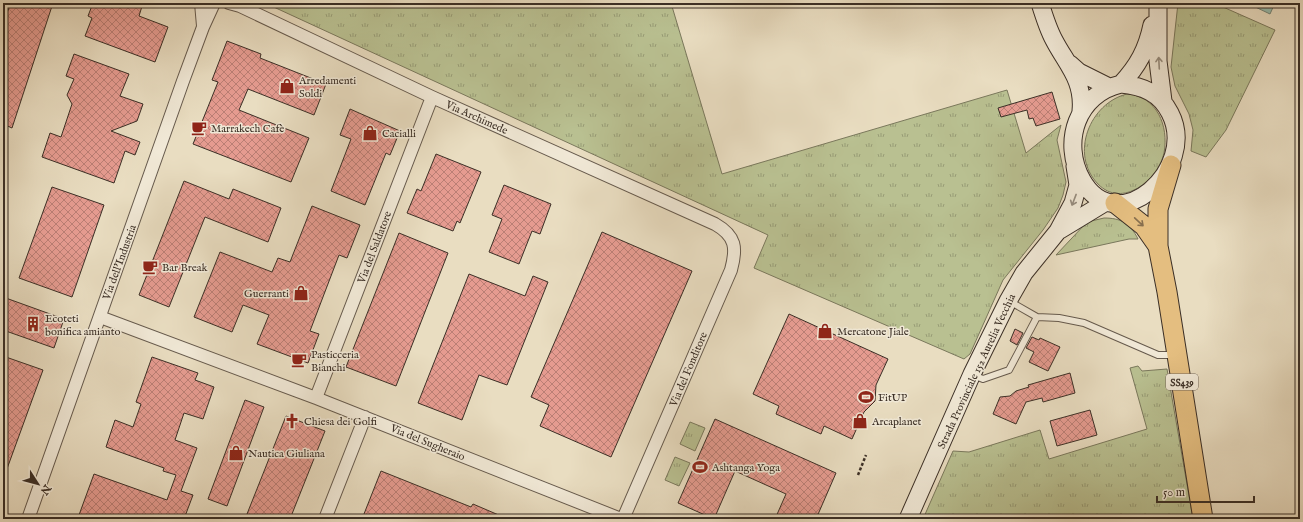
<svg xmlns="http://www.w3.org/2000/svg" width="1303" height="522" font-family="'IM FELL English',serif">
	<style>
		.grass { fill: url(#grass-tufts); stroke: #7a785c }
		.water { fill: #98bdae; stroke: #738478 }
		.building { fill: url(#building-cross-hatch); stroke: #3b2f26 }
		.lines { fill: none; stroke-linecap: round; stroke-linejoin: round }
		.service-casing { stroke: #665a4d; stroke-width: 8 }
		.minor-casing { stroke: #665a4d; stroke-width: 14 }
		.secondary-casing { stroke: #3b2f26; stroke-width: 19 }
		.primary-casing { stroke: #3b2f26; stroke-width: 21 }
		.path { stroke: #3b2f26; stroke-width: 2.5; stroke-dasharray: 3 2; stroke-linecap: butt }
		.service { stroke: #f1e9d7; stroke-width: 6 }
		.minor { stroke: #f1e9d7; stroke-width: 12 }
		.secondary { stroke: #f1e9d7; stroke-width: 17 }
		.primary { stroke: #e4be80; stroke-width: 19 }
		.oneway { stroke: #968c7e }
		.oneway2 { stroke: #876f4e }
		.labels { text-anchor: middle; stroke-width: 3; stroke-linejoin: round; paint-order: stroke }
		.shield { fill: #f1e9d7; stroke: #72675b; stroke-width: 1 }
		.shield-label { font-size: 10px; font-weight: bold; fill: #3b2f26 }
		.poi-label { font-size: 11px; fill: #3b2f26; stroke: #f1e9d7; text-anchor: start }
		.street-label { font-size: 11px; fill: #3b2f26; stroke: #f1e9d7 }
	</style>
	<defs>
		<pattern id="grass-tufts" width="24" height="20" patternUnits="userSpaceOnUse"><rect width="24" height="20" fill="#b9c091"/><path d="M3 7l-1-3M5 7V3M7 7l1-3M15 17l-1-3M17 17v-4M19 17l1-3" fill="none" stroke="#989c76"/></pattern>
		<pattern id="building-cross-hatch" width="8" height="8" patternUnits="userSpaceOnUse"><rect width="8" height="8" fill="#e59b90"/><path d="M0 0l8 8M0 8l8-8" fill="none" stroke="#bb7f75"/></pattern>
	</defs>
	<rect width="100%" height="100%" fill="#e9ddc1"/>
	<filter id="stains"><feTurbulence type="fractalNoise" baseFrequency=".005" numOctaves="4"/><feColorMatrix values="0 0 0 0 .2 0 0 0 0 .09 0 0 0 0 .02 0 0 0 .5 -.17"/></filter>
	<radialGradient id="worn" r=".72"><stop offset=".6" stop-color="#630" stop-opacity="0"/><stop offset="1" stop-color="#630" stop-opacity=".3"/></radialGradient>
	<path class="grass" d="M265,3H671L722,174L1007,90L1026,153L1061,125L1057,140L1066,182L1063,195L1058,208L1043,230L1003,280L970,354L964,359L754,268L768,235Z
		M1178,3H1214L1275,30L1226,130L1206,157L1191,151L1193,130L1189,114L1175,86L1171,67Z
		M1127,94C1157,96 1169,126 1164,153C1158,180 1122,209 1098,184C1069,154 1090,103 1127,94Z
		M1104,218C1121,218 1130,223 1138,239H1129L1056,255L1087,222Z
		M1138,366L1142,371L1167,369L1193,519H923L953,451L969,452L1040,430L1049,459L1147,429L1130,368Z
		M690,422L705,428L695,451L680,444Z
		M675,457L690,463L679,486L665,480Z"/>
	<path class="water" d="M1247,3H1275L1270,14Z"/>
	<path class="building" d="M11,3H53L12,128L3,124V11L7,13Z
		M93,3H143L139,16L168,27L155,62L85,36L92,18L88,16Z
		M227,41L261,54L260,58L326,84L314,115L248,89L239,110L309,138L291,182L193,144L218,82L212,80Z
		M74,54L129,74L120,96L143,104L137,121L111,131L140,142L135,155L125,151L114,183L42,157L50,133L61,137L72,104L67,95L74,79L66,76Z
		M1052,92L1060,119L1036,126L1033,118L1029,119L1027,110L1001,117L998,108Z
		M350,109L400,131L390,155L386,153L365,205L331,191L351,139L340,135Z
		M436,154L481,172L460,223L457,221L453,231L407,213L417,189L421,191Z
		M184,181L229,199L233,189L281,208L268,242L205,217L169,307L139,295Z
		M504,185L551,204L540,234L532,231L519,264L489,252L502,219L492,215Z
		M52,187L104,205L72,297L19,278Z
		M312,206L360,225L347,258L339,255L310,331L319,334L308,363L257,344L269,315L243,305L232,332L194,317L220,252L272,272L278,258L290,262Z
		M602,232L692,271L611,457L540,426L549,405L531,397Z
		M399,233L448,253L396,386L346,367Z
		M469,274L525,296L533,276L548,282L507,385L479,375L462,420L418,403Z
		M3,297L64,319L54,348L3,330Z
		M789,314L888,359L876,385L875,401L864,412L852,439L824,426L821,434L776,414L779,406L753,394Z
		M1015,329L1023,333L1017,345L1010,341Z
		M1032,337L1039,340L1040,338L1060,347L1048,371L1029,362L1034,352L1026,348Z
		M3,356L43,370L4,477L3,476Z
		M152,357L198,373L195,380L214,387L203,419L184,413L175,440L197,448L181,491L193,495L184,519H91L79,515L94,474L167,500L176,475L163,471L164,468L106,447L115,420L133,427L141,404L136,402Z
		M1070,373L1075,393L1043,402L1042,398L1026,402L1016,424L993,414L1000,397L1010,396L1016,391L1029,387L1028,385Z
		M245,400L264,407L227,506L208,499Z
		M1090,410L1097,435L1057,446L1050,421Z
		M286,416L325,431L290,519H260L247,514Z
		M715,419L836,473L816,519H775L786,494L735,471L714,519L678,503Z
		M381,471L471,507L473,504L508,519H362Z"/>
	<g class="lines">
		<g class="service-casing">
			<path id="service" d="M1009,301L1037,317L1059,318L1084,323L1158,355H1175
				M973,375L983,379L1009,370L1037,317"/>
		</g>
		<g class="minor-casing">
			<path id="minor" d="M201,3L203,26
				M229,3L240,6L432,97L715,224C736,236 737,248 731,270L623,519
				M100,317L316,398L621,519
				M316,398L432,97
				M28,519L183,81L203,27L214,3
				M325,519L365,417"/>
		</g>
		<g class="secondary-casing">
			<path id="secondary" d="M1040,3C1044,16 1048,29 1054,40C1067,65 1084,80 1081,111
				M1158,3V61L1163,101
				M1070,64L1079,72L1109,87
				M1121,84C1143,86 1160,93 1170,113C1199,169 1117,242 1082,180C1061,142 1077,94 1121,84Z
				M1121,84C1138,66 1147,49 1152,25
				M1060,230L1106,202
				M908,519L972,374L1008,301L1024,273L1058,231L1073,203L1078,185L1075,166"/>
		</g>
		<g class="primary-casing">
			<path id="primary" d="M1171,165L1158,209V246L1167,292L1203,519
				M1115,203L1144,226L1158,246"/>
		</g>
		<path class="path" d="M858,475L866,455"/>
		<use href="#service" class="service"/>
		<use href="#minor" class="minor"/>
		<use href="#secondary" class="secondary"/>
		<use href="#primary" class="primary"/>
	</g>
	<defs><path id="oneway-shaft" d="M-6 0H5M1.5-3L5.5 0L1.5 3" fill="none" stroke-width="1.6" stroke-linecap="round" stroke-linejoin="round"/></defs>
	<g class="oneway">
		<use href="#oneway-shaft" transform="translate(1159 63) rotate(-93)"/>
		<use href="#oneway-shaft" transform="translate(1074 200) rotate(111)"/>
	</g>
	<use class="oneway2" href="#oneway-shaft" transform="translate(1139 222) rotate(43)"/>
	<defs>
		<g id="shop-bare" transform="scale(1.2)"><path d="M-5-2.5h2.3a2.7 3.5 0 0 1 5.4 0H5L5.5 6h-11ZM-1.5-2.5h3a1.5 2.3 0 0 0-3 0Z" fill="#8f2418" stroke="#f1e9d7" stroke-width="2.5" paint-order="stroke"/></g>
		<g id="cafe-bare" transform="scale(1.2)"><path d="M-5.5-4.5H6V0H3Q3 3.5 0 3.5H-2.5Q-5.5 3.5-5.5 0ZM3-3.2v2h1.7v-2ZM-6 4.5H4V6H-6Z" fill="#8f2418" stroke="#f1e9d7" stroke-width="2.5" paint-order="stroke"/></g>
		<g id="building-bare" transform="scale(1.2)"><path d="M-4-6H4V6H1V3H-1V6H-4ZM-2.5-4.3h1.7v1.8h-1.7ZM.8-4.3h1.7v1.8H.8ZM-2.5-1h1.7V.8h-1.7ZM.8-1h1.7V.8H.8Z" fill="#8f2418" stroke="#f1e9d7" stroke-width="2.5" paint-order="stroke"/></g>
		<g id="stadium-bare" transform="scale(1.2)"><path d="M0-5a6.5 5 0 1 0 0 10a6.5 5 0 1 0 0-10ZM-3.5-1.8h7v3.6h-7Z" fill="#8f2418" stroke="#f1e9d7" stroke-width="2.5" paint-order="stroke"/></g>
		<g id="church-bare" transform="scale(1.2)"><path d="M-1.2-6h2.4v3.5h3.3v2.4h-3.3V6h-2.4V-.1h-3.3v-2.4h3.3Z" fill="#8f2418" stroke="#f1e9d7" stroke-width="2.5" paint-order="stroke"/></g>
	</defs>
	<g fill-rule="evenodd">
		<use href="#shop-bare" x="287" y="86"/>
		<use href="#cafe-bare" x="199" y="128"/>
		<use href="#shop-bare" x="370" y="133"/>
		<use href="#cafe-bare" x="150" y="267"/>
		<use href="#shop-bare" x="301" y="293"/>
		<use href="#building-bare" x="33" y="324"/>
		<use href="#shop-bare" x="825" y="331"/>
		<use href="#cafe-bare" x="299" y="360"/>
		<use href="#stadium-bare" x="866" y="397"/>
		<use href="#church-bare" x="292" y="421"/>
		<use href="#shop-bare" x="860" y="421"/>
		<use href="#shop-bare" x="236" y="453"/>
		<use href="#stadium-bare" x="700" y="467"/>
	</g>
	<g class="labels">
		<rect class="shield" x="1166" y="374" width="32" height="16" rx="3"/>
		<g class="shield-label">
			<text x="1182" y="386">SS439</text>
		</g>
		<g class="poi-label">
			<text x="299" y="84">Arredamenti<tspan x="299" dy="13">Soldi</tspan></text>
			<text x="211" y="132">Marrakech Cafè</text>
			<text x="382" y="137">Cacialli</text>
			<text x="162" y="271">Bar Break</text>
			<text x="289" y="297" text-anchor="end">Guerranti</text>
			<text x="45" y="322">Ecoteti<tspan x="45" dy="13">bonifica amianto</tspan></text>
			<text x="837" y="335">Mercatone Jiale</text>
			<text x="311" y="358">Pasticceria<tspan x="311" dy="13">Bianchi</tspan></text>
			<text x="878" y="401">FitUP</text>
			<text x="304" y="425">Chiesa dei Golfi</text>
			<text x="872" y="425">Arcaplanet</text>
			<text x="248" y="457">Nautica Giuliana</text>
			<text x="712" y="471">Ashtanga Yoga</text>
		</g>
		<g class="street-label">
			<text transform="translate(477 117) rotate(24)" y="4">Via Archimede</text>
			<text transform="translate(374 247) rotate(-69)" y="4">Via del Saldatore</text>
			<text transform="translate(119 262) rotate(-70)" y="4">Via dell'Industria</text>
			<text transform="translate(688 369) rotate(-67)" y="4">Via del Fonditore</text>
			<text transform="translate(976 371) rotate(-65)" y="4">Strada Provinciale 152 Aurelia Vecchia</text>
			<text transform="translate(428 442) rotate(22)" y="4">Via del Sugheraio</text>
		</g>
	</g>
	<rect width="1303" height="522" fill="none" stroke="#e9ddc1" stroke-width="16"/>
	<rect x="4" y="4" width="1295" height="514" fill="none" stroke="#3b2f26" stroke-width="2"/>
	<rect x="8" y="8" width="1287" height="506" fill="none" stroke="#3b2f26"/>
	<g transform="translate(38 484) rotate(126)" stroke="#f1e9d7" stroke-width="3" paint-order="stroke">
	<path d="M0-3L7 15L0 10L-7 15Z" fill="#3b2f26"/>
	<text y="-6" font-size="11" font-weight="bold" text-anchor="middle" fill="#3b2f26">N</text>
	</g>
	<path d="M1157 496v6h97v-6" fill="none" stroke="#3b2f26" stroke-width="2"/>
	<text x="1163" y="496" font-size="12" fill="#3b2f26" stroke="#f1e9d7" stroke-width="3" paint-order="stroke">50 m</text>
	<rect width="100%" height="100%" filter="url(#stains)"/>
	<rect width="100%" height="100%" fill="url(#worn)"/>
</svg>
